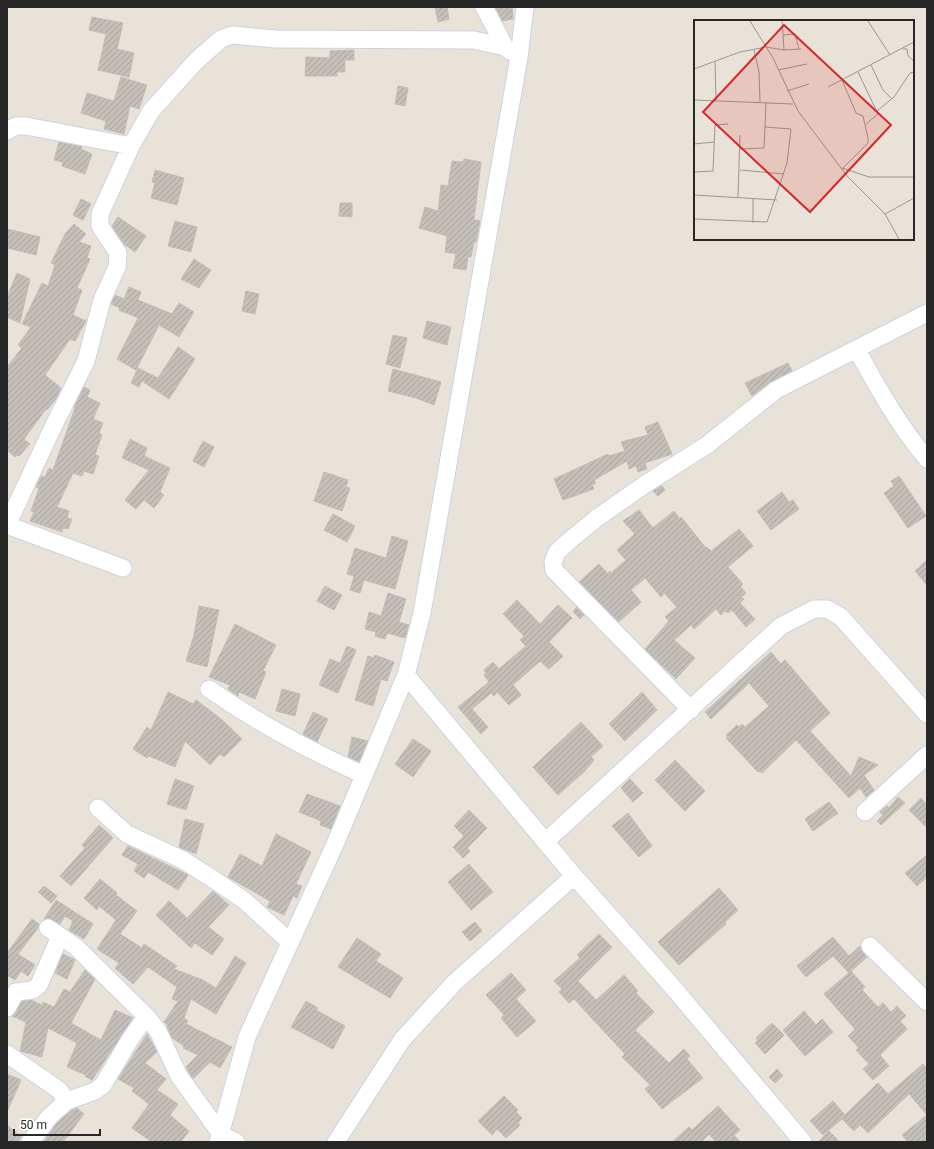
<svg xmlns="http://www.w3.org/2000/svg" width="934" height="1149" font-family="Roboto,sans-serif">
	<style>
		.building { fill: url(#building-hatch); stroke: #c4bdb3 }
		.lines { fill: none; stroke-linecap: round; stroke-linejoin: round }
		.minor-casing { stroke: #ced2e0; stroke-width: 19 }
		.minor { stroke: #fff; stroke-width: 17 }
		.inset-road { fill: none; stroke: #9b9791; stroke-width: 1 }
		.view { fill: #d62828; fill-opacity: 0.15; stroke: #d62828; stroke-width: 2 }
		.inset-edge { fill: none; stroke: #272727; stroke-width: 2 }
	</style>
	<defs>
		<pattern id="building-hatch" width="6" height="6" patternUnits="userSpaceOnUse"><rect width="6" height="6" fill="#c4bfb8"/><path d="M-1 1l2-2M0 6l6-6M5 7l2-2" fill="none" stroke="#a8a49e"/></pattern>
	</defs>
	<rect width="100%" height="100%" fill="#e9e2d8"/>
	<path class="building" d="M435,7H447L449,19L438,22Z
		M495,7H512L513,19L502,21Z
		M92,17L123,23L117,49L134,53L129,77L98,70L106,34L89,30Z
		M354,50V60H345V72H337V76H305L306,57L330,58V51Z
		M121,77L147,85L139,109L130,106L124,134L104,129L106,121L81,113L87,93L114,101Z
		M398,86L408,88L405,106L395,104Z
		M59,142L82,147L81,149L92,154L85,174L62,166L63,162L54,160Z
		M464,159L481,162L474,220L480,221L476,242H474L471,257H468L466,270L453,268L456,254L445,252L447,236L419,228L425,207L438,211L441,185L448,186L452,161L463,162Z
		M155,170L184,178L177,205L151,198L155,183L152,182Z
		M81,199L91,204L83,220L73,215Z
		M340,203H352V217L339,216Z
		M118,217L146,236L135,252L124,244L112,226Z
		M175,221L197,227L191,252L168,246Z
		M74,224L86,234L79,242L91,246L87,258L90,259L77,288L82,290L73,315L86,321L75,341L70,339L45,375L61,388L56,399L47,410L46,409L24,439L30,444L19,456L18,455L15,457L7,450V367L22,348L18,345L31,327L22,324L42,283L48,286L55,265L51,263L65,234Z
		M7,229L40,237L36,255L7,248Z
		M194,259L211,270L199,288L181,279Z
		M17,273L30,279L20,323L7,317V297Z
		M129,287L141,292L138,300L172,314L179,303L194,312L179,337L159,325L136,370L117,359L138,318L119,310L120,308L111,304L115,295L124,299Z
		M246,291L259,294L255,314L242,311Z
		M427,321L451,327L447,345L423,338Z
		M393,335L407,338L400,368L386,364Z
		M178,347L195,359L169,399L142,381L139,387L131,383L138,368L158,378Z
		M788,363L792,371L770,382L752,396L745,383Z
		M393,369L441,382L434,405L416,398L388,391Z
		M84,387L90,390L87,397L100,403L93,419L103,423L99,433L102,435L95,455L99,456L93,474L84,471L82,476L73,473L57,507L69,511L67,518L72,519L68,529L63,528L62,532L30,521L34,512L31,511L39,488L36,487L41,476L45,477L49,468L53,470L75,408L74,407Z
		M658,422L672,454L645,463L647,469L638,472L636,466L629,469L627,461L594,480L596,483L592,485L594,489L563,500L554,479L608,454L609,456L625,451L621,442L648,435L645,427Z
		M130,439L147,448L144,456L170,468L160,492L164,495L154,508L144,500L136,509L125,500L149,470L122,458Z
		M203,441L214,447L204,467L193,461Z
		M324,472L348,480L346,487L350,488L342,511L314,501Z
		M899,476L926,516L908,528L884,493L894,486L891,481Z
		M662,486L665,490L658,496L653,491Z
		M782,492L789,502L793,500L799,509L771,530L757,511Z
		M639,510L653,528L674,511L680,519L681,517L706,548L707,547L711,551L739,529L753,546L728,567L743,584L740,586L746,593L741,597L744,599L740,603L755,619L746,627L732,610L728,613L725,611L721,615L716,609L694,629L691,625L674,640L695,658L676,679L645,649L669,621L665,617L677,607L664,593L661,597L645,578L631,590L641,602L619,622L579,582L599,564L608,574L610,571L611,573L626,560L617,550L635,534L623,521Z
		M333,514L355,526L347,542L324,530Z
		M392,536L408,541L395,589L364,580L360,593L350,590L354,576L347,574L355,548L386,558Z
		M927,560V585L915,571Z
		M325,586L342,595L334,610L317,601Z
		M388,593L406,599L399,622L409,625L405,638L387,633L385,639L375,636L376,632L365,629L369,612L381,616Z
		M517,600L540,624L558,605L572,618L549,642L563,656L549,669L540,661L513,685L521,695L509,705L497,692L494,696L491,693L472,709L488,727L481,734L458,707L489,682L484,675L486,673L484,670L493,662L499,669L526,646L520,640L524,636L503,614Z
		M199,606L219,610L207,667L186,661L194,635Z
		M577,607L584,615L580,619L573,611Z
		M235,624L276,645L263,671L266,672L255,699L239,692L238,696L228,689L230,685L209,677Z
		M347,646L356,650L338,693L319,685L330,659L340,663Z
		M771,652L781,664L785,660L830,713L810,731L851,776L859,757L878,765L864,775L874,790L866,797L860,788L849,798L796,740L762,773L760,771L758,772L726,738L728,737L726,735L737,725L739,727L742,724L745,727L769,706L749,683L711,719L705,712Z
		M375,655L394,662L387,681L381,679L373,706L355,700L368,656L374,658Z
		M282,689L300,694L295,716L276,711Z
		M168,692L193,704L196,700L220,718L242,739L224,757L220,754L210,765L185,741L175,767L149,756L147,758L133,749L147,727L151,730Z
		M642,692L657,710L625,741L609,724Z
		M313,712L328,719L317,742L303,734Z
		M581,722L603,746L591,757L594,760L585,771L558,795L533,767Z
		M352,737L368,741L359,762L348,757Z
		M413,739L431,751L413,777L395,764Z
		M675,760L705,791L685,811L655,780Z
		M175,779L194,786L186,810L167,804Z
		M630,779L643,793L633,802L621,788Z
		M307,794L340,806L331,829L320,825L321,821L299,812Z
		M898,797L905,803L881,825L877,821L883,815L880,812L887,806L889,808Z
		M921,798L927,805V828L909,810Z
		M829,802L838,813L813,831L805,819Z
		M469,810L487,828L467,848L470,851L463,858L453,847L464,836L454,826Z
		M628,813L652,846L639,857L612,826Z
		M185,819L204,824L196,854L179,847Z
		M99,825L113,838L71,886L60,876L85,848L82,845Z
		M276,834L311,852L296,884L302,886L297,898L293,896L284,915L267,907L270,901L228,877L240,854L262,866Z
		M128,846L188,875L178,890L148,872L144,878L134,871L138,864L122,855Z
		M927,855V877L917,886L905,873Z
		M469,864L493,892L471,910L448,882Z
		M100,879L117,893L116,895L137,911L120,934L142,948L144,944L177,966L174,969L203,980L216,988L235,956L246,963L216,1014L191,999L184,1018L188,1021L186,1024L232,1047L220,1068L210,1062L193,1079L188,1071L186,1067L198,1055L183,1048L184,1046L172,1038L167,1026L168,1025L164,1022L178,1001L172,999L177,987L148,967L133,984L115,968L119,963L97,949L116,920L99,906L97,910L84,898Z
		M44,886L57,896L51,903L38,892Z
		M719,888L738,910L725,922L726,924L679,965L658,942Z
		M213,891L229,905L208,927L224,939L212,955L195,943L191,948L156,915L169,901L187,918Z
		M56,900L93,924L84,939L69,930L73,921L65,916L60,924L49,918L44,919Z
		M32,919L39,924L38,928L18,954L35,965L28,976L21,971L15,980L7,975V953Z
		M475,922L482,931L470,941L462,932Z
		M599,934L612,947L578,981L596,1000L624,975L638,991L636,993L654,1012L635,1030L669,1063L684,1049L690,1056L687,1059L703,1078L662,1109L645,1089L650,1085L622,1057L625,1054L574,999L569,1003L559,992L562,989L554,981L580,958L577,955Z
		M833,937L849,956L860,946L861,949L867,957L849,973L833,956L806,977L797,966Z
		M357,938L381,954L376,961L403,978L390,998L338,967Z
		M63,954L75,960L67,979L55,973Z
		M85,970L95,979L71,1023L101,1040L115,1010L133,1018L92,1080L85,1076L86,1075L67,1067L77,1043L48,1028L42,1057L20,1051L26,1022L12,1016L22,1001L31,1000L42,1005L43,1002L54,1007L64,989L70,992Z
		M851,971L865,987L862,990L878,1007L883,1003L891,1012L897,1006L906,1016L900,1021L907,1029L880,1055L889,1066L873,1080L863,1069L869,1064L856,1050L859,1048L848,1036L855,1029L824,994Z
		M511,973L526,990L516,999L536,1021L517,1037L501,1018L504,1015L486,995Z
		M306,1001L318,1008L316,1010L345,1026L333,1049L291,1027Z
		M804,1011L816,1025L822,1019L833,1032L805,1056L783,1030Z
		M772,1023L784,1035L765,1054L755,1043L758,1040L756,1038Z
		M147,1034L157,1052L145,1063L166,1079L157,1090L178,1104L170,1115L189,1131L181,1142H152L132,1128L149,1104L132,1091L134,1088L118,1079Z
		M923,1064L927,1069V1142H908L902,1135L927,1115L909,1094L868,1133L860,1125L854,1131L842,1119L823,1135L810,1121L833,1101L845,1115L878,1083L888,1094Z
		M777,1069L783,1076L775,1083L769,1077Z
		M7,1074L21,1080L7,1112Z
		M504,1096L518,1110L516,1112L522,1118L518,1123L520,1125L506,1138L497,1129L492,1135L478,1121Z
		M718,1106L740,1130L734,1135L740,1142H716L709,1134L701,1142H672L689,1127L692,1130Z
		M77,1108L84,1114L63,1142H44L56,1124L72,1110Z
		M7,1125L21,1137L17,1142H7Z
		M829,1131L840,1142H818Z"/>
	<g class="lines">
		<g class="minor-casing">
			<path id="minor" d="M484,7L505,47L512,52
				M7,131L16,126H26L131,146
				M857,350C878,388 899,426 927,459
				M7,525L54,425L86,361L102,300L117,267L118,253L100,226V214L131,146L151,111L196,61L221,39L232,35L276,39L474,40L505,47
				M7,525L123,568
				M406,675L574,876L671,985L803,1142
				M209,689C258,723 310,751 364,775
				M691,710L554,570L553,562L557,552L570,540L597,518L647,483L707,445L776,390L927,313
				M98,808L127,834L183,860L216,881L245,901L290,942
				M865,812L927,755
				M545,842L781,626L814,609H827L841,617L927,714
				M48,928L76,947L146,1016L158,1031L179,1076L221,1134L236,1142
				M870,946L927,1002
				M7,1008L16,992L33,990L39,985L60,936
				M7,1054L59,1090L67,1101
				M30,1142L49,1117L67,1101L95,1091L103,1085L129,1041L146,1016
				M218,1142L247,1037L336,842L406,675L422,613L519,57L525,7
				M336,1142L402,1040L454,983L574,876"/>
		</g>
		<use href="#minor" class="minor"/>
	</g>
	<g transform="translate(694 20)">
		<rect width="220" height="220" fill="#e9e2d8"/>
		<path class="inset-road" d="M56,1L79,38L104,91L153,156L191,194L205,219M88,1L90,30M174,1L196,35M89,15L101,14L105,29M209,29H213L214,36L220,41M60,30L65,52L66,82M21,41L22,80M177,45L189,70L198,79M0,49L46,32L72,27L90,30L107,29M84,50L113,44M164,52L184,94L172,104M148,60L162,93L169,96L174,118V123L149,148M134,67L220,22M93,71L115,64M0,80L99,84M183,91L200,77L216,53L220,52M0,124L20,122M46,129L70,128L72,83M148,148L175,157H220M46,150L90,154M0,152L19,151L21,105L34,104M0,175L83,180M44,177L46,115M191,194L220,178M0,199L73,202L93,143L97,109L71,107M59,203V178"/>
		<path class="view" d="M90,5L197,105L116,192L9,92Z"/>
		<rect width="220" height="220" class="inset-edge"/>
	</g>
	<rect width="934" height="1149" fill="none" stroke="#272727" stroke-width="16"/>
	<path d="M14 1129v6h86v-6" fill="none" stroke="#272727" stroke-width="2"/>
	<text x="20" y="1129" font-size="12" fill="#272727" stroke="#ffffff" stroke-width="3" paint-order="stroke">50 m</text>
</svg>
